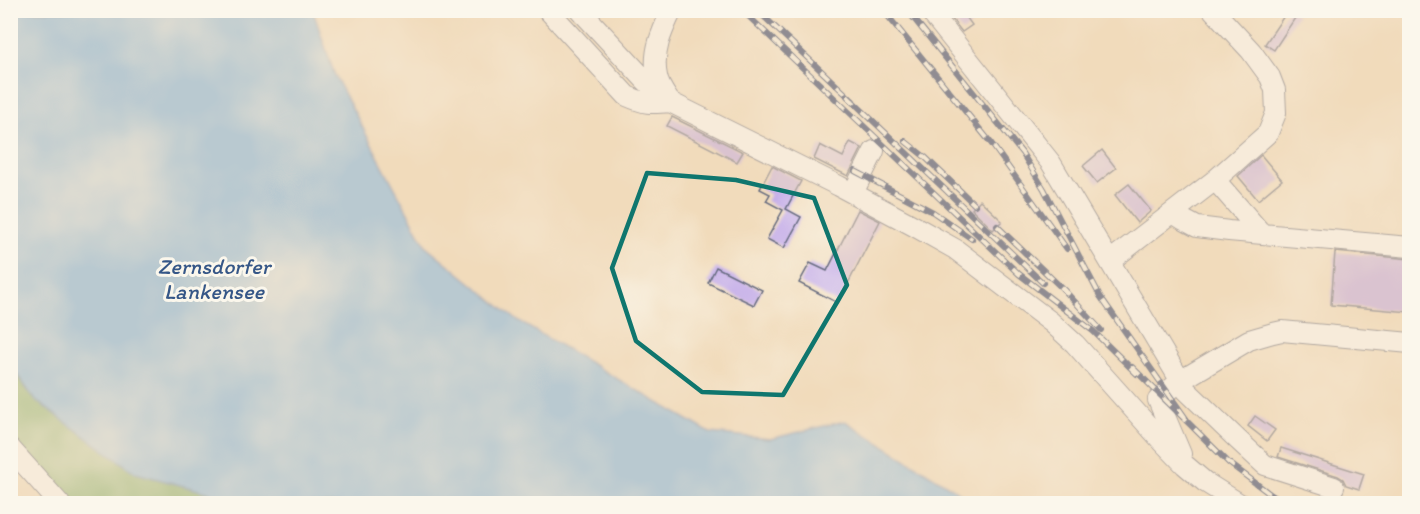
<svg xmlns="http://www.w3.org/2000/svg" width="1420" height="514" font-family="Itim,sans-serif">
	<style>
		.forest { fill: #7caf6a; stroke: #4c6f64; stroke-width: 1.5 }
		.water { fill: #75b3e8; stroke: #4871a3; stroke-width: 1.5 }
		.building { fill: #bfa6e9 }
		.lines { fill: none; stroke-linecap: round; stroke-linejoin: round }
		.minor-casing { stroke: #666b7f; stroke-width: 22 }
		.minor { stroke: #fff; stroke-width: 20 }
		.rail-casing { stroke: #1b2f5e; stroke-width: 6 }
		.rail { stroke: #fbf7ec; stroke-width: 4; stroke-dasharray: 11; stroke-linecap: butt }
		.marked { fill: none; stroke: #0f766e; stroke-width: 4.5; stroke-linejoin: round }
		.labels { text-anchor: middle; stroke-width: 6; stroke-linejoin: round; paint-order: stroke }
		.water-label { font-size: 22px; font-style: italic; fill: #365787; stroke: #fbf7ec }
	</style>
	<rect width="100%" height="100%" fill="#fbf7ec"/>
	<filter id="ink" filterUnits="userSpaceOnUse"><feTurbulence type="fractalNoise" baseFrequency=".0167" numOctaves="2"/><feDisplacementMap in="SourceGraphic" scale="12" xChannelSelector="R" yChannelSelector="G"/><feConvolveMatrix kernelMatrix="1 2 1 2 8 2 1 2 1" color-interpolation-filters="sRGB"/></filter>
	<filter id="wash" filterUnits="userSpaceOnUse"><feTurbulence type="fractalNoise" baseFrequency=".008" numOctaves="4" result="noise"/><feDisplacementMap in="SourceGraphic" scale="24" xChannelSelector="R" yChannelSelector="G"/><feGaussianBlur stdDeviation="1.35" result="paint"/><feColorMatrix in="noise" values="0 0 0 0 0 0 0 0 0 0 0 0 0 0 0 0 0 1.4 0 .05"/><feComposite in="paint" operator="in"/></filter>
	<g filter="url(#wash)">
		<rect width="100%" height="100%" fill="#f1dbbb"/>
		<path class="forest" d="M10,366L35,400L262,503H67L11,440Z"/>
		<path class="water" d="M10,11H313L335,76L426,246L518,321L710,433L770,439L845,421L960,493L969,503L250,504L136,473L35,400L11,366Z"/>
		<g id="blocks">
			<path class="building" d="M952,10H961L972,25L962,32L948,14Z
				M1288,10H1290L1297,15L1274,50L1265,44Z
				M672,117L743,152L737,162L667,126Z
				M850,142L862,148L848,176L814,159L820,145L843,157Z
				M1102,150L1116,168L1097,183L1083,166Z
				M1261,155L1282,180L1258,200L1238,176Z
				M772,166L801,181L786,209L801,217L784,248L767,239L783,210L766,201L770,194L760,189Z
				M1129,184L1151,211L1137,223L1115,195Z
				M980,200L1002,221L993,230L972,209Z
				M858,210L880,221L838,303L799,283L810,263L827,271Z
				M1335,252L1410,259V312L1331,305Z
				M716,267L762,290L754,305L708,283Z
				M1255,416L1275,430L1267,441L1248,426Z
				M1281,448L1364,474L1359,489L1346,485L1343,479L1338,476L1278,457Z"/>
		</g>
	</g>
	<g filter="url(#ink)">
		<use href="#blocks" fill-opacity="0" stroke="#666b7f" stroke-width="1.5"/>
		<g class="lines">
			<g class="minor-casing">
				<path id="minor" d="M548,10L627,96C645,104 650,104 670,102C665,94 658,85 657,76C652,52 662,31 672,10
					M580,10L646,81L670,102L839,186L914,226L955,249L1051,322L1075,344L1160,439L1185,465L1205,482L1240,504
					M929,10L1051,163L1186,390L1237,439L1265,465L1334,487
					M1215,180L1262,234
					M853,193L874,151
					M1173,213L1184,220L1197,227L1229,231L1410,247
					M1110,261L1215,180L1268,133L1276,113L1275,90L1270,77L1251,51L1213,10
					M10,448L60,504
					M1181,454L1158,400L1180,381L1249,340L1273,333L1282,331L1410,343"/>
			</g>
			<use href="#minor" class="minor"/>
			<g class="rail-casing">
				<path id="rail" d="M742,10L1019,274L1093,331L1137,374
					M757,10L853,101
					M883,10L991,143L1067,249
					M907,10L1022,153L1044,189L1100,296L1187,420
					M847,96L1043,283
					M905,141L925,157L975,205
					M855,171L933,212L972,239
					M997,226L1065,291L1101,330
					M1132,367L1229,463L1270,494L1286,504"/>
			</g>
			<use href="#rail" class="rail"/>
		</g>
	</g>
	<path d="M0 0H1420V514H0ZM647,173L736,180L814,198L847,285L783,395L702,392L636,341L612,268Z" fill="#f1dbbb" fill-opacity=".55" fill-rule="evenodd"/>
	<path class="marked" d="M647,173L736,180L814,198L847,285L783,395L702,392L636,341L612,268Z"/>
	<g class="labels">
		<g class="water-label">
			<text x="214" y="274">Zernsdorfer<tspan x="214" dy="25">Lankensee</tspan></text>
		</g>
	</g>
	<rect width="1420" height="514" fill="none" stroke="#fbf7ec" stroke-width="36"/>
</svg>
